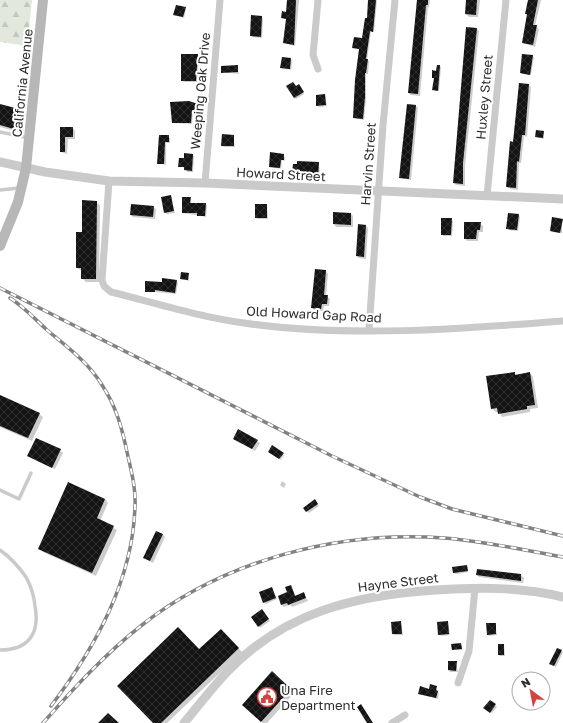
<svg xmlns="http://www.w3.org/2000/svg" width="563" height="723" font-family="'Golos Text',sans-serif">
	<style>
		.forest { fill: url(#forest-firs) }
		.shadow { fill: #0003 }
		.building { fill: url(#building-cross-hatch) }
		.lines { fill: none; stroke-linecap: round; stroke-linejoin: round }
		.service { stroke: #cacaca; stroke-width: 3.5 }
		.minor { stroke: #cacaca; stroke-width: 7 }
		.tertiary { stroke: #cacaca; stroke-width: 9 }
		.secondary { stroke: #b7b7b7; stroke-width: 10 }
		.rail-casing { stroke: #828282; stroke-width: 3.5 }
		.rail { stroke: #fff; stroke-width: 2; stroke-dasharray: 6; stroke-linecap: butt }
		.labels { text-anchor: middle; stroke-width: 4; stroke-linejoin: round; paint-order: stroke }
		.street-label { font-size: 13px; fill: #2d2d2d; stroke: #fff }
		.poi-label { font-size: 13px; fill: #2d2d2d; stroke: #fff; text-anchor: start }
	</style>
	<defs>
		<pattern id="forest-firs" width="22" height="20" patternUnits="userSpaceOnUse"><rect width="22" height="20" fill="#e2e9dc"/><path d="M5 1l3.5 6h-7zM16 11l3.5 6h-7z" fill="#c2c8bd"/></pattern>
		<pattern id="building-cross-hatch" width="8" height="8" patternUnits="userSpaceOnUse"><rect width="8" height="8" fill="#141414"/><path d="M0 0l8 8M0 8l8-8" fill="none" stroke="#2e2e2e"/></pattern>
	</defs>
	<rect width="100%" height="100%" fill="#fff"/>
	<path class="forest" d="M0,0H32L27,46L0,42Z"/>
	<path class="shadow" d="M288,0H299L295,46L285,43L287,19L282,18L287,13Z
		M368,0H377L374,32H371L367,60L369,61L368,74H366V99L364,120L354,118L360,49L353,47L363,39L368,19Z
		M417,0H430L429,7H428L420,96L411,95L409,93Z
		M467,0H480L478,17H469L466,14Z
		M529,0H541L535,26L539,29L535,47L523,43L528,16L526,14Z
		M185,8L186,9L184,18L174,15Z
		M261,17L263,18L262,38L252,37L251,35Z
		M467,28L477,29L479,31L465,166V186L456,185L454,183Z
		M197,55L199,56L197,82H184L182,81Z
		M532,56L534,57L531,75L522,74L521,73Z
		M291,59L292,61L291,70L283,69L281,68Z
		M237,66L239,74L222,72Z
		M437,66L441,67L439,91L434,90L435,79L433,78Z
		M520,84L529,85L531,87L527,137L524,136L521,163H519L518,190L510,189L508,187L514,143Z
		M300,87L304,94L296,99L294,98Z
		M325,95L327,106L319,107L317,105Z
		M198,104L199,106L198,112L193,111L192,124L173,123Z
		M0,105L22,111L26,114L21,133L0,127Z
		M408,105L418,107L411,180L400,178Z
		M61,128H73L75,131V139H68L67,154L61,152Z
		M543,132L544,139L536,137Z
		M160,136L170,138V143H166V165L158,163Z
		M233,136L235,147H224L222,146Z
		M193,155L194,156L193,172H187L185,168L179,166L185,159Z
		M284,155L285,161L282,160L281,169L270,167Z
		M319,163L320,179H311L309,176L293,173Z
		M170,196L175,213L167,214L165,213Z
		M190,198L192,204L207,205L206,217L183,213Z
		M96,202L100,205L99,282H86L82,278V271L77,268L83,233Z
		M267,205L268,219H258L256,218Z
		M153,207L156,209L155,219L133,217L131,215Z
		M334,214H351L353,216V227H336L334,224Z
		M519,215L520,217L518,231L509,230L507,229Z
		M451,219L453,221L452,236H443L442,234Z
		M562,220V233L552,232L551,230Z
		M480,223L483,226V232H479L478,241H467L465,238Z
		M366,226L368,228L366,259L359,258L357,256Z
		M326,271L328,274L326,296L330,299L329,306H324L323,311L315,310L312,308Z
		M188,274L189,281L181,279Z
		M176,281L178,283L176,294L146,291L163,283Z
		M514,373L517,375L530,373L533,377L538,408L530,409V412L502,417L499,412H496L492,409Z
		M0,396L39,414L43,417L32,441L0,427Z
		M234,439L257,441L260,443L255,451Z
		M60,450L63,453L55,469L28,456Z
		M271,453L283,454L284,455L281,460Z
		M282,481L286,484L284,488L280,485Z
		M105,499L108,503L100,521L117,530L96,576L43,552L39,549Z
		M316,502L319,506L309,513L304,508Z
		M162,534L165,537L153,563L144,558Z
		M466,566L468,572L456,574L454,573L453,568Z
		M477,570L521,575L524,578L523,583L479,577L477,575Z
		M291,586L296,597L304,594L308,601L292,607L290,605L284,607L282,605Z
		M272,588L277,599L266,604L264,602Z
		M264,612L270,621L260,628L259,626Z
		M401,622L403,635H394L393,634Z
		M448,622L450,635L441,636L439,634Z
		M495,624L497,635L489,636L488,634Z
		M221,630L242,652L167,723H154L199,651Z
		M461,644L463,650L453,649Z
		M504,645L505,656H500L499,655Z
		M561,651L563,652L556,667L552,665Z
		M456,662L458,672H450L449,670Z
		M272,673L294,693L267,723H263L247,708Z
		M436,687L437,691L439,693L438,699L419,694Z
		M490,701L497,707L492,713L486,709Z"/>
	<path class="building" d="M287,0H296L294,45L283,43L286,19L281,18L282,11L286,12Z
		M368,0H376L373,32L370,31L366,59H368L366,73H365V97L363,119L353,118L355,80L359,49L352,48L354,37L362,38L365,18H367Z
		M417,0H428V5H426L418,94L408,93Z
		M466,0H477L476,15L465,14Z
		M528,0H538L533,25H537L533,45L522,43L527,14H525Z
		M176,5L186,7L183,17L173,15Z
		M251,15L262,16L261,37L250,36Z
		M466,27L477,28L463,163V184L453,183Z
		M181,54H198L196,81H181Z
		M522,54L533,55L530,75L520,73Z
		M282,57L291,58L290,69L280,68Z
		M238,65V72L221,73V66Z
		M437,65H440L438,91L432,90L434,78H432V70L436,71Z
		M293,82L296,86L299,84L304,92L294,98L286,86Z
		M519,83L529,84L525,135H522L519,162L517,161L516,188L506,187L510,141L513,142Z
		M325,94L326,105L316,106V95Z
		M189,101L198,104L196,111L192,110L191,123H172L170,102Z
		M0,104L23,110L17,130L0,125Z
		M407,104L416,105L409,179L399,178Z
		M60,127H73V137H65V152H60Z
		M536,130L544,131L543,138L535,137Z
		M222,134L234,135V146H221Z
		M159,135H169V142H165L164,164H157Z
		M270,152L284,154V160H281L280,168L269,167Z
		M184,153L193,154L192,171L184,170V167H178L179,158H184Z
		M297,161L319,162L318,178H308L309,175L292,173L293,164H297Z
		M171,195L174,211L164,213L161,197Z
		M182,197H191L190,203H206L205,216H197V213H182Z
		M82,200L97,201L96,279H81V268H76V232H82Z
		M131,204L154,206L153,217L130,215Z
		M255,204H267V218H255Z
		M333,212L351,213V225L333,224Z
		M508,213L519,214L517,230L506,229Z
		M552,217L563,219L560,233L550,231Z
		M441,218H452L451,235H441Z
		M464,222H481L480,230H477L476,239H464Z
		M358,224L366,225L364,257L356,256Z
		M315,269L326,270L324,295H328L327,304H322L321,309L311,308Z
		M181,272L189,273L188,280L180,279Z
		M162,278L177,280L175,293L155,290V292H145V281L162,282Z
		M515,372V375L530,372L535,405L527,406V409L498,414L497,408L491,409L486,376Z
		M0,395L40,413L28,438L0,426Z
		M238,429L258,440L252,449L233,439Z
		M36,438L61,449L52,468L27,456Z
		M272,445L284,453L279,459L268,452Z
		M68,482L105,499L97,518L114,526L92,573L38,549Z
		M315,499L318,504L306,512L303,508Z
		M156,531L163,534L150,561L143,558Z
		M467,565L468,571L453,573L452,567Z
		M477,569L521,574V581L476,575Z
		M291,585L295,596L304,592L306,598L288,605L287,603L281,605L278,596L287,592L285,587Z
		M272,587L276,598L263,603L259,592Z
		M262,609L269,619L258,627L251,617Z
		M401,621L402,634H392L391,622Z
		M448,621L449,634L438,635L437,622Z
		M486,623H496V634L487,635Z
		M178,627L199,649L221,629L239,648L161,723H153L117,686Z
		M461,643L462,649L452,650L451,644Z
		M498,644H504V655H498Z
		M557,648L562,650L554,666L549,664Z
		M448,661H457L456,671L448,670Z
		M272,671L291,689L261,722L242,705Z
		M430,684L437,686L436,690L438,691L436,698L418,694L420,686L429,689Z
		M490,700L496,704L490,713L483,708Z
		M361,704L373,723H367L357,707Z
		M108,713L119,723H98Z"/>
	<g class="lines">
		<path class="service" d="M0,132L29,138
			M0,190L19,188
			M0,490L19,499L31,473
			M0,550C10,557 19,567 26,577C31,586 34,596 35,606C40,633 29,650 0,650"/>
		<path class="minor" d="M318,69L313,55L318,0
			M109,181L102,280L104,286L111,292C156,303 199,317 244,323C346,338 461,329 563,321
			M205,183L220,0
			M487,196L506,0
			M369,330L383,125L395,0
			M458,683L469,651L475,588
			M392,723L405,715"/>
		<path class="tertiary" d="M0,162L45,172L109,181L205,183L563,199
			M184,723C198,706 212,688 227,672C284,612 356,595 436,590C480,587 520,587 563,597"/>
		<path class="secondary" d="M0,246L18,202L26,168L43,0"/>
		<g class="rail-casing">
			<path id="rail" d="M0,288L332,456L420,497L452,509L563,536
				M10,298C24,307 35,319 47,330C66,346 89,363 102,385C116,406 122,428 127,452C131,470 136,488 135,506C133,580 95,648 51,706
				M43,723C74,688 105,654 142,625C225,560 339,530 444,538C484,541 523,550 563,557"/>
		</g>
		<use href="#rail" class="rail"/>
	</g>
	<defs>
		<g id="civic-ring" transform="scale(1)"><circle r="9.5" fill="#fff" stroke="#d24441" stroke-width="1.5"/><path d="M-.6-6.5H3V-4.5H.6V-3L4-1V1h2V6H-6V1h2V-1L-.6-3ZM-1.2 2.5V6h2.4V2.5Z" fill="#d24441"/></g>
	</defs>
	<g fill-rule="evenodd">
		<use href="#civic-ring" x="267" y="697"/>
	</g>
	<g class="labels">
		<g class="street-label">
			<text transform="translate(22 83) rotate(-84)" y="5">California Avenue</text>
			<text transform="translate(200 91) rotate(-85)" y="5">Weeping Oak Drive</text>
			<text transform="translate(484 97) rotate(-85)" y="5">Huxley Street</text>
			<text transform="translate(368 164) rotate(-86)" y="5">Harvin Street</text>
			<text transform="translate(281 174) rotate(3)" y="5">Howard Street</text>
			<text transform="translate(314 314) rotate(3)" y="5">Old Howard Gap Road</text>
			<text transform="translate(398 582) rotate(-7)" y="5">Hayne Street</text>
		</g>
		<g class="poi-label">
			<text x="281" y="695">Una Fire<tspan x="281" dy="15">Department</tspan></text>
		</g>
	</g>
	<g transform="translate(531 691) rotate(328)"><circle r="19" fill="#ffffff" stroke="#ababab"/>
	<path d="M0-3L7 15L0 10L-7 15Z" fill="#d24441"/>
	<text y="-6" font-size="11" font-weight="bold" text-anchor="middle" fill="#2d2d2d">N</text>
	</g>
</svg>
